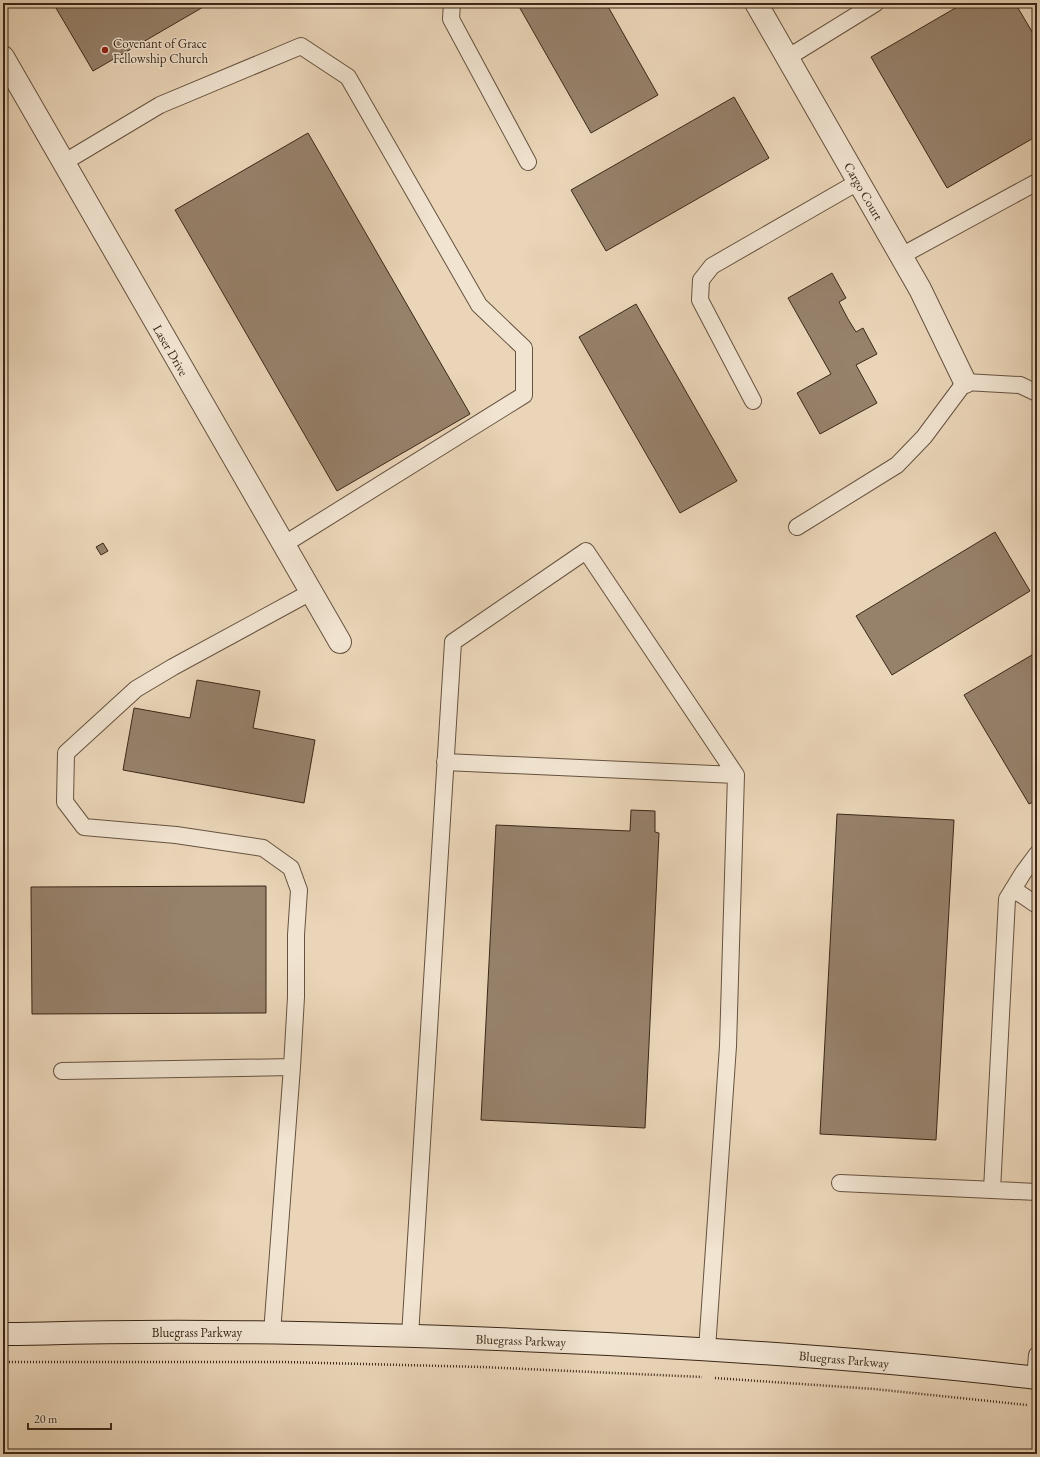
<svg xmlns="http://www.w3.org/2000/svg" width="1040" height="1457" font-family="'EB Garamond',serif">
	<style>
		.building { fill: #96816b; stroke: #3a2717 }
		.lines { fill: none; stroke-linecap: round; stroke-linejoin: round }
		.lane-casing { stroke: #66523f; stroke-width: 18 }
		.street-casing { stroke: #66523f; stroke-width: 24 }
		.secondary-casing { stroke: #3a2717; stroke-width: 24 }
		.path { stroke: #3a2717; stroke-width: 2.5; stroke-dasharray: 1 2; stroke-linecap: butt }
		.lane { stroke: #f1e4d1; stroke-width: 16 }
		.street { stroke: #f1e4d1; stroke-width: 22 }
		.secondary { stroke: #f1e4d1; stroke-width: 22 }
		.poi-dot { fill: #8f2418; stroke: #f1e4d1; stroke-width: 1.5 }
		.labels { text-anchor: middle; stroke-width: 3; stroke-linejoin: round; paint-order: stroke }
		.poi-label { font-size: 13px; fill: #3a2717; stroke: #f1e4d1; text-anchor: start }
		.street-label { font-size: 13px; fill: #3a2717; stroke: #f1e4d1 }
	</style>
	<rect width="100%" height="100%" fill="#ead5b8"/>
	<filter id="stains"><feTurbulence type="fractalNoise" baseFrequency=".005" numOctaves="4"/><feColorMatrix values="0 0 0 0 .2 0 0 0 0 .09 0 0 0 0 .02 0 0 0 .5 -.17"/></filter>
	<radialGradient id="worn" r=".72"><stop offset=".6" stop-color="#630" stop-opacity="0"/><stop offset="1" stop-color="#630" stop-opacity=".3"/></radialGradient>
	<path class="building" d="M53,3H204L205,6L93,71Z
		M517,3H606L658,95L591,133Z
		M964,3H1015L1037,40V136L947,188L871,57Z
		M734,97L769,158L606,251L571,190Z
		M308,133L470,414L337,491L175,210Z
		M832,273L846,298L839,302L848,319L856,332L863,328L877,354L856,365L877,403L820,434L797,393L831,374L788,298Z
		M636,304L737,481L680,513L579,337Z
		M995,532L1030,591L892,675L856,616Z
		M103,543L108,551L101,555L96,547Z
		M1037,652V800L1029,804L964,695Z
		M197,680L260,691L253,728L315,740L304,803L123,770L134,708L190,718Z
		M631,810L655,811V832L659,833L645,1128L481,1120L496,825L630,831Z
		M837,814L954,820L936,1140L820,1134Z
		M266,886V1013L32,1014L31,887Z"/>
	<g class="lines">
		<g class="lane-casing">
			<path id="lane" d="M452,3L451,19L528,162
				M787,58L876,3
				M63,163L160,105L301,46L348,77L479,305L524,348V395L283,545
				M901,256L1037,182
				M753,401L700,300L701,280L712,266L858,182
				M797,527L897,465L924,437L965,382L1020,385L1037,393
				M445,762L736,775
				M1013,889L1037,905
				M292,1067L296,997V935L299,890L291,868L263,848L176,835L84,827L65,802L66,753L136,689L173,667L311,592
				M62,1071L292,1067L272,1333
				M840,1183L1037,1192
				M992,1190L1007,899L1023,873L1037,854
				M410,1336L453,642L586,551L736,775L728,1046L707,1349
				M1035,1378L1037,1355"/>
		</g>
		<g class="street-casing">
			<path id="street" d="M756,3L920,289L965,382
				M3,57L340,642"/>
		</g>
		<g class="secondary-casing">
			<path id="secondary" d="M3,1334C72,1333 142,1331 211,1332C298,1332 385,1335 471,1338C660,1345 849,1356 1037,1378"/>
		</g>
		<path class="path" d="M3,1362H284L482,1367L702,1377
			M715,1378L874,1389L1027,1405"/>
		<use href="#lane" class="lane"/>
		<use href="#street" class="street"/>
		<use href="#secondary" class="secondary"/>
	</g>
	<circle class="poi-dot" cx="105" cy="50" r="4"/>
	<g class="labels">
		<g class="poi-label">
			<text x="113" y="48">Covenant of Grace<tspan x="113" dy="15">Fellowship Church</tspan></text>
		</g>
		<g class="street-label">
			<text transform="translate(864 191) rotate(60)" y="5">Cargo Court</text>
			<text transform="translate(171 350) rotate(60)" y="5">Laser Drive</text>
			<text x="197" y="1337">Bluegrass Parkway</text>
			<text transform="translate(521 1340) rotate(2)" y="5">Bluegrass Parkway</text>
			<text transform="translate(844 1359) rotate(5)" y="5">Bluegrass Parkway</text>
		</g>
	</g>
	<rect width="1040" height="1457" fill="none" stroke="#ead5b8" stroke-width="16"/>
	<rect x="4" y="4" width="1032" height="1449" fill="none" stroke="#3a2717" stroke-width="2"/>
	<rect x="8" y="8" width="1024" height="1441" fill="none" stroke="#3a2717"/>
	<path d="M28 1423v6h83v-6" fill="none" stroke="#3a2717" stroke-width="2"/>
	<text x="34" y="1423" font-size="12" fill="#3a2717" stroke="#f1e4d1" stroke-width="3" paint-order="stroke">20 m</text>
	<rect width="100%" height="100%" filter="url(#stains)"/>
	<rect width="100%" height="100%" fill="url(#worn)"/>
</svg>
